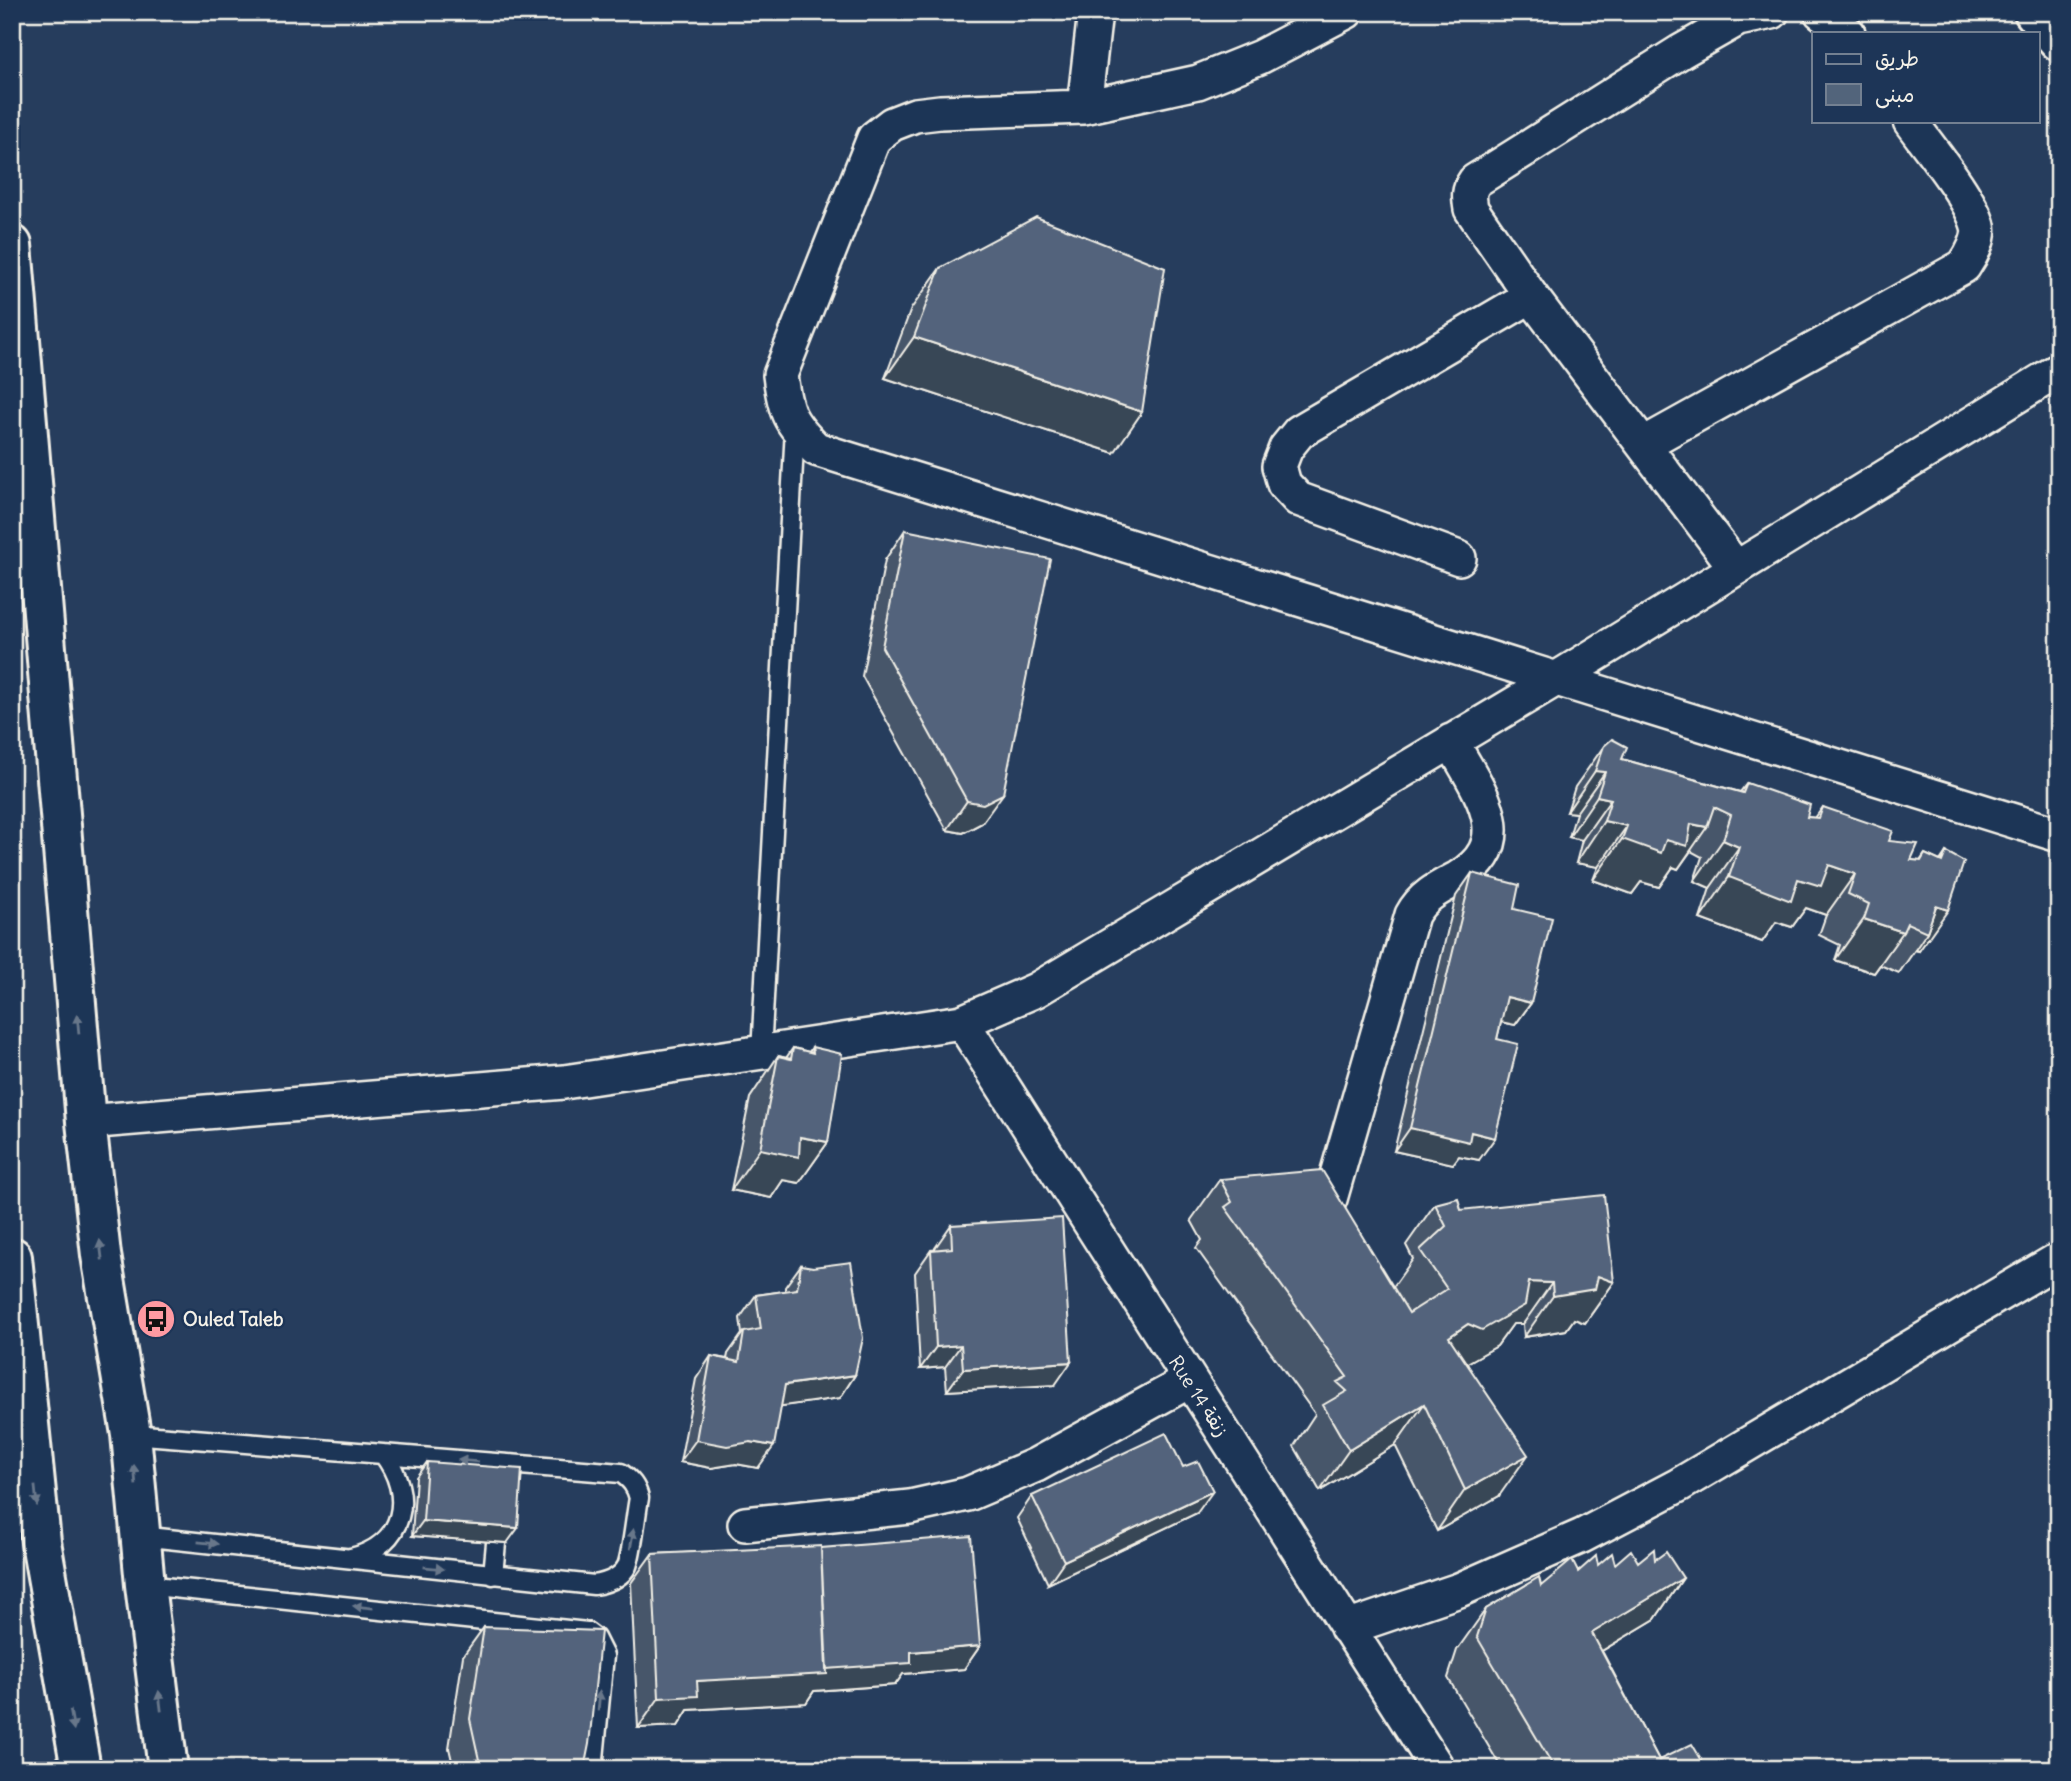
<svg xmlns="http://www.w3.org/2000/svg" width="2071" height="1781" font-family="Delius,'Playpen Sans Arabic',sans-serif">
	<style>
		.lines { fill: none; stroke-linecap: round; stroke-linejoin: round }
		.lane-casing { stroke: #f4f1e8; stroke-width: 23 }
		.street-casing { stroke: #f4f1e8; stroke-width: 38 }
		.secondary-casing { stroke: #f4f1e8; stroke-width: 44 }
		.primary-casing { stroke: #f4f1e8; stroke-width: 44 }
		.lane { stroke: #1d3557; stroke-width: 18 }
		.street { stroke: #1d3557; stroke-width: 33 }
		.secondary { stroke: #1d3557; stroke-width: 38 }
		.primary { stroke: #1d3557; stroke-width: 38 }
		.wall { fill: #47566a; stroke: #f4f1e8; stroke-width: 2 }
		.shaded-wall { fill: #394656; stroke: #f4f1e8; stroke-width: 2 }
		.building { fill: #52647b; stroke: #f4f1e8; stroke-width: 2 }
		.oneway { fill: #68778a }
		.labels { text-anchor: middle; stroke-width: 5; stroke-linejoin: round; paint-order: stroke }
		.poi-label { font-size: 19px; font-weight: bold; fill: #f4f1e8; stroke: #1d3557; text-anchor: start }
		.street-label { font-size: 19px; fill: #f4f1e8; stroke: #1d3557 }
	</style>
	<rect width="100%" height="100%" fill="#263d5d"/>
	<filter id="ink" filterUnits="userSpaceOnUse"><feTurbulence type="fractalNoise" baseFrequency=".0143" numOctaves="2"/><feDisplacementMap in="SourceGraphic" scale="14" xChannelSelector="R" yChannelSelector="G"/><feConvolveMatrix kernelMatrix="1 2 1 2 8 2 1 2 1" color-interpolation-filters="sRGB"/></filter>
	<g filter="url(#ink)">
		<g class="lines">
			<g class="lane-casing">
				<path id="lane" d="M761,1053L795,428
					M131,1434L621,1473C631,1480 636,1486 639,1498C636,1513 632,1554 627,1566C621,1578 606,1583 594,1585L140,1536
					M351,1558C405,1545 415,1495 383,1454
					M493,1575L496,1543
					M145,1585L587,1632L595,1638L604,1656L593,1769"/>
			</g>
			<g class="street-casing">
				<path id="street" d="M1095,12L1084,107L1198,82L1260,57L1346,12
					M1733,12L1738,19L1680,52L1475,181C1468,191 1469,197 1471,209L1531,296L1736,568
					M1821,12L1848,33
					M1738,19L1772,12
					M1084,107L940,112L915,115L892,124L874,138L780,375C785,413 789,422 816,449L2059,835
					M1644,444L1964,266C1971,256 1981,238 1978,226C1971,198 1928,146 1910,121
					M1459,558L1298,499L1284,484L1279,466L1286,448L1299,432L1531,296
					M962,1022L1438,1769
					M86,1122L564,1082L962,1022L1036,990L1556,679L2059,370
					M1330,1199L1412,915C1422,896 1439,888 1458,878C1521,840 1476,787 1451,741
					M745,1524L910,1507L968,1494L1036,1465L1189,1381
					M1347,1628L1459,1590L1582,1536L1679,1485L2059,1259"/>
			</g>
			<g class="secondary-casing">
				<path id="secondary" d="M2034,12L2059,41"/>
			</g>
			<g class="primary-casing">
				<path id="primary" d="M12,245L86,1122L101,1255L131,1434L145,1585L168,1769
					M12,1257L41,1542L81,1769"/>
			</g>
			<use href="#lane" class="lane"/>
			<use href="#street" class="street"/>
			<use href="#secondary" class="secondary"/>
			<use href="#primary" class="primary"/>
		</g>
		<path class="wall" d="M940,268L1114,453L885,378L911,309Z
			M905,530L982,823L963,833L947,830L862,676L885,560Z
			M1604,746L1622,759L1740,792L1747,783L1807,817L1815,818L1823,807L1889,841L1911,860L1920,861L1925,854L1940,861L1946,852L1964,862L1919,951L1915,950L1899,973L1880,965L1874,973L1835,960L1840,945L1819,935L1826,915L1806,908L1792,927L1776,922L1762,942L1700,919L1710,888L1694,881L1702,857L1691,851L1678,869L1673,867L1659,887L1641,882L1632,894L1593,880L1598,867L1576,863L1582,840L1569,837L1576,813L1567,812L1575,787Z
			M1472,873L1514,909L1531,1003L1515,1025L1501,1022L1497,1039L1479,1160L1459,1156L1453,1164L1394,1151L1456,896Z
			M812,1047L828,1142L799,1183L783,1180L771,1198L731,1190L750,1098L778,1056L786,1058L793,1048L809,1052Z
			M1220,1179L1393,1287L1413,1259L1406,1245L1435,1204L1461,1210L1614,1282L1585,1323L1574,1319L1566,1330L1524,1337L1523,1324H1513L1497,1346L1467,1363L1499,1496L1437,1531L1395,1445L1320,1491L1294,1446L1315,1414L1196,1248L1202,1240L1191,1220Z
			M951,1225L1055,1385L947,1391L945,1367L920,1369L915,1273L931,1250H935V1248Z
			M801,1265L855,1375L840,1398L781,1406L758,1468L736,1464L711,1468L680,1462L696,1379L711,1356L727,1359L728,1354L742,1334L740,1318L756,1295L785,1291V1287Z
			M427,1462L507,1543L412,1536L416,1477Z
			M1032,1496L1197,1513L1048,1584L1017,1518Z
			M821,1548L980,1646L964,1669L903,1674L895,1685L814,1691L806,1703L688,1710L678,1726L638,1728L631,1583L652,1554Z
			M1655,1560L1683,1578L1655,1619L1602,1651L1659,1760L1707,1769H1502L1448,1678L1457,1650L1486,1609L1541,1586L1598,1565Z
			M484,1627L584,1769H454L449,1748L463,1656Z"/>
		<path class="shaded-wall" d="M956,12H975L973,15Z
			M914,337L1142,412L1114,453L885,378Z
			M1595,771L1605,772L1576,813L1567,812Z
			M1003,794L982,823L963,833L947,830L967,801Z
			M1597,796L1611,799L1582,840L1569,837Z
			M1604,821L1627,826L1598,867L1576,863Z
			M1691,824L1707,827L1678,869L1673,867L1659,887L1641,882L1632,894L1593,880L1622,839L1666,840Z
			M1723,840L1739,847L1710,888L1694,881Z
			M1829,865L1855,874L1826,915L1806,908L1792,927L1776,922L1762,942L1700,919L1729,877L1798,879Z
			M1936,906L1948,910L1919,951L1915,950L1927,932Z
			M1864,919L1903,932L1874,973L1835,960Z
			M1507,997L1531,1003L1515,1025L1491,1020Z
			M1410,1128L1471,1132L1495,1138L1479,1160L1459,1156L1453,1164L1394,1151Z
			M800,1137L828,1142L799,1183L783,1180L771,1198L731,1190L760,1149Z
			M1598,1276L1614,1282L1585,1323L1574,1319L1566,1330L1524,1337L1553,1296Z
			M1529,1282L1552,1283L1523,1324H1513L1497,1346L1453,1371L1449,1337Z
			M961,1345L945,1367L920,1369L936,1347Z
			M1071,1362L1055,1385L947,1391L963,1369Z
			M855,1375L840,1398L769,1408L785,1385Z
			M1424,1404L1395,1445L1320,1491L1349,1450Z
			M696,1440L751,1442L774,1446L758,1468L736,1464L711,1468L680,1462Z
			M1528,1455L1499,1496L1437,1531L1465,1490Z
			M1213,1491L1197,1513L1048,1584L1064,1561Z
			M423,1521L518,1528L507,1543L412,1536Z
			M1683,1578L1655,1619L1563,1674L1592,1633Z
			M980,1646L964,1669L903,1674L895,1685L814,1691L806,1703L688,1710L678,1726L638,1728L659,1698L697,1681L825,1669L911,1652Z"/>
		<path class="building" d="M1036,217L1165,268L1142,412L914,337L940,268Z
			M905,530L1050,559L1003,794L983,804L967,801L882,647Z
			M1612,739L1627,747L1622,759L1743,793L1747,783L1810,805L1807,817L1819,818L1823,807L1893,831L1889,841L1918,844L1911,860L1921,861L1925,854L1942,862L1946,852L1964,862L1948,910L1936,906L1927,932L1907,923L1903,932L1864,919L1869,904L1848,894L1855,874L1829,865L1821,886L1798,879L1791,901L1729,877L1739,847L1723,840L1731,815L1714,807L1707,827L1691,824L1687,846L1666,840L1661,853L1622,839L1627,826L1604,821L1611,799L1597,796L1605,772L1595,771L1604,746Z
			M1472,873L1519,885L1514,909L1552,918L1531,1003L1507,997L1497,1039L1518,1044L1495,1138L1471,1132L1469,1142L1410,1128Z
			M812,1047L842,1054L828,1142L800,1137L799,1157L760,1149L778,1056L791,1059L793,1048L813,1053Z
			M1322,1170L1409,1313L1447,1289L1420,1250L1446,1226L1435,1204L1458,1198L1461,1210L1604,1195L1614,1282L1598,1276L1595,1289L1553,1296L1552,1283L1529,1282L1525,1305L1482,1330L1468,1324L1449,1337L1528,1455L1465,1490L1424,1404L1349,1450L1323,1405L1347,1391L1337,1382L1347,1377L1225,1207L1232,1202L1220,1179Z
			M1062,1218L1071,1362L963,1369L961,1345L936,1347L931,1250L952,1248L951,1225Z
			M851,1262L863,1338L855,1375L785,1385L774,1446L751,1442L727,1446L696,1440L711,1356L739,1362L744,1332L761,1329L756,1295L797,1289L801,1265L813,1267Z
			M1166,1433L1183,1467L1198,1461L1213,1491L1064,1561L1032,1496Z
			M427,1462L522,1469L518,1528L423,1521Z
			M971,1536L980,1646L911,1652V1663L826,1669L821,1548Z
			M821,1546L827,1674L697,1681L698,1696L659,1698L652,1554Z
			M1654,1549L1655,1560L1666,1552L1683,1578L1592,1633L1659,1760L1692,1744L1707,1769H1555L1477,1637L1486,1609L1539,1577L1541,1586L1572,1560L1578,1572L1596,1556L1598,1565L1612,1553L1615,1564L1631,1550L1638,1562Z
			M484,1627L601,1631L589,1744L584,1769H481L470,1719Z"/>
		<defs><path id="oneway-solid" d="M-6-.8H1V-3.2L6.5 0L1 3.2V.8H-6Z" transform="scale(1.75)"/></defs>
		<g class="oneway">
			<use href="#oneway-solid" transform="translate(78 1024) rotate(-95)"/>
			<use href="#oneway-solid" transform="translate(101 1250) rotate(-97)"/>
			<use href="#oneway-solid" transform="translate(468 1461) rotate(-175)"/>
			<use href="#oneway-solid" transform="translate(135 1475) rotate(-95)"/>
			<use href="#oneway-solid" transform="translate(36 1496) rotate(84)"/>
			<use href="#oneway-solid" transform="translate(632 1539) rotate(-80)"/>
			<use href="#oneway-solid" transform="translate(208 1543) rotate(6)"/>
			<use href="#oneway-solid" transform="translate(434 1568) rotate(6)"/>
			<use href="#oneway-solid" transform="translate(363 1607) rotate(-174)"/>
			<use href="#oneway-solid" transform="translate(160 1701) rotate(-97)"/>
			<use href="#oneway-solid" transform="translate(599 1701) rotate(-85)"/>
			<use href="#oneway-solid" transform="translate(72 1720) rotate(80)"/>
		</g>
	</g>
	<defs>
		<g id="bus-disc" transform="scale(2.0125)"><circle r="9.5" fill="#ff9aa2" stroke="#1d3557"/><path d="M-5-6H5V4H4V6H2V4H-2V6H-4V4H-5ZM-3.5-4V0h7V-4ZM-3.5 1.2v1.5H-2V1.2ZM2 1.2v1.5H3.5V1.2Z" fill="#111"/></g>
	</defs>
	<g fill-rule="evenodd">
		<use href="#bus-disc" x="156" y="1319"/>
	</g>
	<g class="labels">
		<g class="poi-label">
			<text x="183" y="1326">Ouled Taleb</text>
		</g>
		<g class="street-label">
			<text transform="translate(1199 1396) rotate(57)" y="7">Rue 14 زنقة</text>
		</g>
	</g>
	<rect width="2071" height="1781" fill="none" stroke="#1d3557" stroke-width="42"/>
	<rect x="21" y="21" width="2029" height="1739" fill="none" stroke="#f4f1e8" stroke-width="2.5" filter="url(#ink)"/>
	<rect x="1812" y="32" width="228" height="91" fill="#1d3557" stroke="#738091" stroke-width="2"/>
	<rect x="1826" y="54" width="35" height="10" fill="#1d3557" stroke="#738091" stroke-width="2"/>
	<text x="1875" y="66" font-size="21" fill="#f4f1e8">طريق</text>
	<rect x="1826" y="84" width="35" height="21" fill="#52647b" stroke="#738091" stroke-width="2"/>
	<text x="1875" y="102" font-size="21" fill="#f4f1e8">مبنى</text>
</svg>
